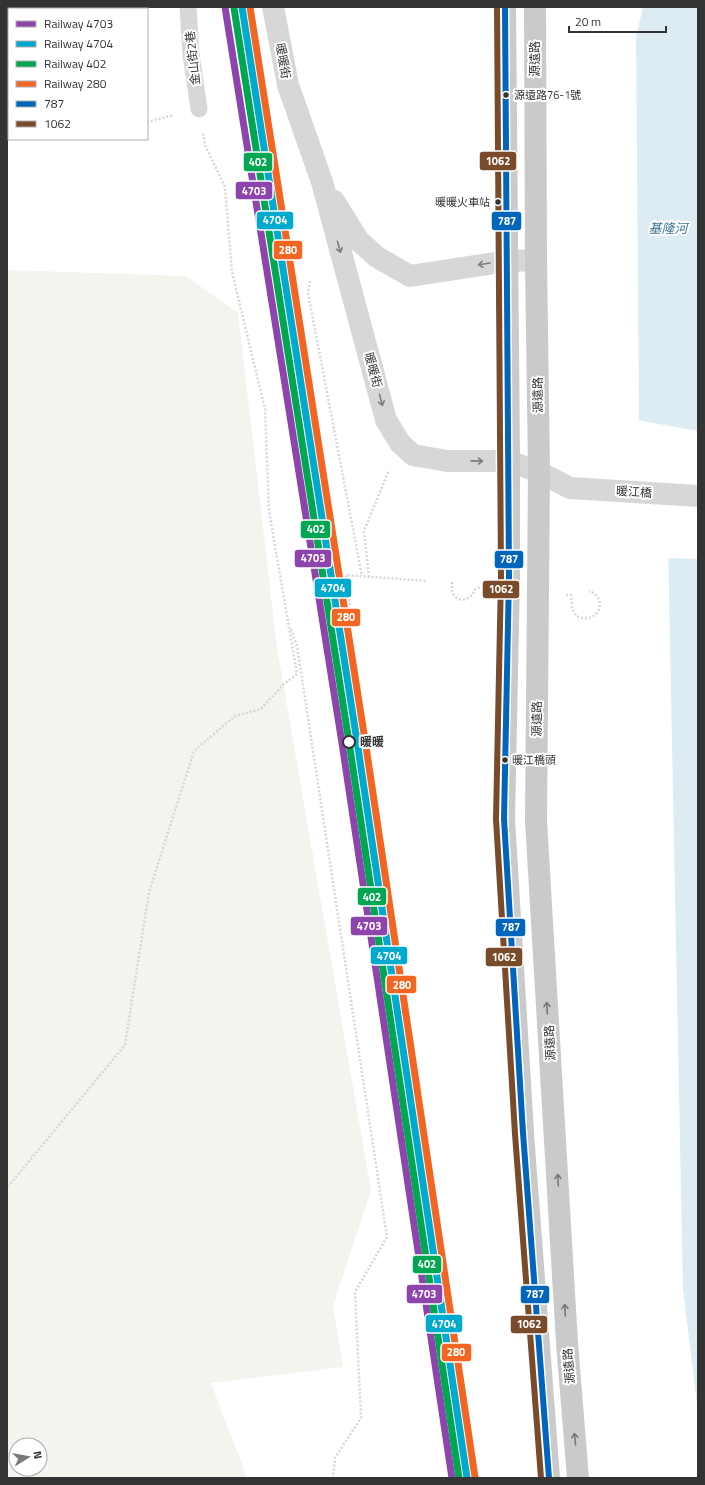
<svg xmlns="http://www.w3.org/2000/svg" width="705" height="1485" font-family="'Titillium Web','Noto Sans TC',sans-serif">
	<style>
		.green { fill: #f1f5ed; fill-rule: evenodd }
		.water { fill: #ddebf3 }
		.pier { fill: #fff }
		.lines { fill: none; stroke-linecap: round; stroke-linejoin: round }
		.path { stroke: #d6d6d6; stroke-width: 2.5; stroke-dasharray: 2 2; stroke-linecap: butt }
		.service { stroke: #d7d7d7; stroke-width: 17 }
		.tertiary { stroke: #d7d7d7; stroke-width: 22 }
		.primary { stroke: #cacaca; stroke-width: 22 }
		.bus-1-casing { stroke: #fff; stroke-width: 9 }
		.bus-2-casing { stroke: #fff; stroke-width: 9 }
		.bus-1 { stroke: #0065bd; stroke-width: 6 }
		.bus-2 { stroke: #7a4b2a; stroke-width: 6 }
		.rail-1-casing { stroke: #fff; stroke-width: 10 }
		.rail-2-casing { stroke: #fff; stroke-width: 10 }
		.rail-3-casing { stroke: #fff; stroke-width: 10 }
		.rail-4-casing { stroke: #fff; stroke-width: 10 }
		.rail-1 { stroke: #8e44ad; stroke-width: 7 }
		.rail-2 { stroke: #00a9ce; stroke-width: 7 }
		.rail-3 { stroke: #00a651; stroke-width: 7 }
		.rail-4 { stroke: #f26522; stroke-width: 7 }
		.oneway { stroke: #7d7d7d }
		.oneway2 { stroke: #777 }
		.bus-dot { fill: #333; stroke: #fff; stroke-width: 1.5 }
		.stop-dot { fill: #fff; stroke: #333; stroke-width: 2 }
		.labels { text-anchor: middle; stroke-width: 4; stroke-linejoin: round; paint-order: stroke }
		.bus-label { font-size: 11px; fill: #333; stroke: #fff; text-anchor: start }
		.street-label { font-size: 12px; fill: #333; stroke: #fff }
		.stop-label { font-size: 12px; font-weight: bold; fill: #333; stroke: #fff; text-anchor: start }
		.water-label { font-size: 13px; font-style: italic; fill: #3f7597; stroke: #fff }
		.line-badge { stroke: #fff; stroke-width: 1.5 }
		.badge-label { font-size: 11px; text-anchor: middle; font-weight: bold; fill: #fff }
	</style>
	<rect width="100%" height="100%" fill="#fff"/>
	<path class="green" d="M7,270L186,276L238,313L277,648L371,1191L333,1306L343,1367L211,1383L247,1478H7ZM16,1445H40V1469H16Z"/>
	<path class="water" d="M643,7H698V435L639,420L636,37Z
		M668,543L698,547V1412L683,1289Z"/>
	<path class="pier" d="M637,420L698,431V437L638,422Z
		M668,541L698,545V559L666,558V543Z"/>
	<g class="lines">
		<path class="path" d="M7,77L9,78
			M147,122L174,115
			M310,281L308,293L362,576
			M369,577L364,531L389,470
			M452,582C452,586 451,589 453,593C457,604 473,600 474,590L480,587
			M566,595H571L572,607L576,616C599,626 609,598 589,591
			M351,613L346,575L427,581
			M291,629L297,646L387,1237L355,1292L361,1418L335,1458L333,1478
			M7,1186L12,1182L125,1045L149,892L194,751L235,716L261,709L284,684L297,674L269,511L265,409L232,272L225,187L205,145L203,133"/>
		<path class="service" d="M188,7L191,54L199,109"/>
		<path class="tertiary" d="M273,7L288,85L322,182L386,420L400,443L413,455L447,461H509L539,472L570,488L698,496
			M334,201L359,241L377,257L410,276L508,261L536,260"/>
		<path class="primary" d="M505,7L509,461V576L504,819L523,1133L549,1478
			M535,7L536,260L539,472L536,821L567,1343L578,1478"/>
		<g class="bus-1-casing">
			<path id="bus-1" d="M505,7L509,576L504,819L523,1133L549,1478"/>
		</g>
		<g class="bus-2-casing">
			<path id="bus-2" d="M497,7L501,576L496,819L515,1134L541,1478"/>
		</g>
		<use href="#bus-1" class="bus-1"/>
		<use href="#bus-2" class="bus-2"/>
		<g class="rail-1-casing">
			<path id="rail-1" d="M225,7L342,743L452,1478"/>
		</g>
		<g class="rail-2-casing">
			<path id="rail-2" d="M242,7L357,741L467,1478"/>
		</g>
		<g class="rail-3-casing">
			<path id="rail-3" d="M234,8L349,742L459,1478"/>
		</g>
		<g class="rail-4-casing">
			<path id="rail-4" d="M250,7L365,740L475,1477"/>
		</g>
		<use href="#rail-1" class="rail-1"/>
		<use href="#rail-2" class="rail-2"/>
		<use href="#rail-3" class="rail-3"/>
		<use href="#rail-4" class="rail-4"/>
	</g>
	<defs><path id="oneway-shaft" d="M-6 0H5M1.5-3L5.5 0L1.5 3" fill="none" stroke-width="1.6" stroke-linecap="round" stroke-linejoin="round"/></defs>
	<g class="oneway">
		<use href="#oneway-shaft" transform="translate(339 247) rotate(75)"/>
		<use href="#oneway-shaft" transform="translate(484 264) rotate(171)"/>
		<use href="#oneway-shaft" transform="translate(381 400) rotate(75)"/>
		<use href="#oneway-shaft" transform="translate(477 461) rotate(1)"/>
	</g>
	<g class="oneway2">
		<use href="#oneway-shaft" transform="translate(547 1008) rotate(-93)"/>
		<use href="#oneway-shaft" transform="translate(558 1180) rotate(-93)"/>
		<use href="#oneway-shaft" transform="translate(565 1310) rotate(-93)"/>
		<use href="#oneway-shaft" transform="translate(575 1439) rotate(-95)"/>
	</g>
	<g class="bus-dot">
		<circle cx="506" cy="95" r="3.5"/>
		<circle cx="498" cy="202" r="3.5"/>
		<circle cx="505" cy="760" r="3.5"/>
	</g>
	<circle class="stop-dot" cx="349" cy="742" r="6"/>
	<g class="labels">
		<g class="bus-label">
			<text x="514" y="99">源遠路76-1號</text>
			<text x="490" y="206" text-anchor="end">暖暖火車站</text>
			<text x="512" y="764">暖江橋頭</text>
		</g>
		<g class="street-label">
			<text transform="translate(193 58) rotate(-96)" y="4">金山街2巷</text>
			<text transform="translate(535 59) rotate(-90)" y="4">源遠路</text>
			<text transform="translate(283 61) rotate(80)" y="4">暖暖街</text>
			<text transform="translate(373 370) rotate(75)" y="4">暖暖街</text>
			<text transform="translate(538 395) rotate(-91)" y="4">源遠路</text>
			<text transform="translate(634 492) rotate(4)" y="4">暖江橋</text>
			<text transform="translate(537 719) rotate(-89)" y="4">源遠路</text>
			<text transform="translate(550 1043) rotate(-93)" y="4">源遠路</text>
			<text transform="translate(569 1366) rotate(-95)" y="4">源遠路</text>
		</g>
		<g class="stop-label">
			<text x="360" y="746">暖暖</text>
		</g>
		<g class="water-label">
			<text x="668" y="233">基隆河</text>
		</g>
	</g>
	<g class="line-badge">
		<rect x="479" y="151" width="38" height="20" rx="4" fill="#7a4b2a"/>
		<rect x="243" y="152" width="30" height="20" rx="4" fill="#00a651"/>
		<rect x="235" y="181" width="38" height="19" rx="4" fill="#8e44ad"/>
		<rect x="256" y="211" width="38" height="19" rx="4" fill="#00a9ce"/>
		<rect x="491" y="211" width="31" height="20" rx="4" fill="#0065bd"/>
		<rect x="273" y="240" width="30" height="20" rx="4" fill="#f26522"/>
		<rect x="300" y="520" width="31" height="19" rx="4" fill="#00a651"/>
		<rect x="294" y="549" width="38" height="19" rx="4" fill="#8e44ad"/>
		<rect x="494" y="550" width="30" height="19" rx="4" fill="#0065bd"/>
		<rect x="314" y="578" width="38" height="20" rx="4" fill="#00a9ce"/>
		<rect x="482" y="580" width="38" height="19" rx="4" fill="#7a4b2a"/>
		<rect x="331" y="608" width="30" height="19" rx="4" fill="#f26522"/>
		<rect x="357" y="887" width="30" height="19" rx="4" fill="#00a651"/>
		<rect x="350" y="916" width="38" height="20" rx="4" fill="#8e44ad"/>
		<rect x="495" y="918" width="31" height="19" rx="4" fill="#0065bd"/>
		<rect x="370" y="946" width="38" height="19" rx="4" fill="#00a9ce"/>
		<rect x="485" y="947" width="38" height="20" rx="4" fill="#7a4b2a"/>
		<rect x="386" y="975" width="31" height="19" rx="4" fill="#f26522"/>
		<rect x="412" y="1255" width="30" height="19" rx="4" fill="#00a651"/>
		<rect x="406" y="1284" width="37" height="20" rx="4" fill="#8e44ad"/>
		<rect x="520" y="1285" width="30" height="19" rx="4" fill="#0065bd"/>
		<rect x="425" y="1314" width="38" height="19" rx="4" fill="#00a9ce"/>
		<rect x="510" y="1315" width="38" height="19" rx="4" fill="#7a4b2a"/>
		<rect x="441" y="1343" width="31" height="19" rx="4" fill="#f26522"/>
	</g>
	<g class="badge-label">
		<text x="498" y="165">1062</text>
		<text x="258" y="166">402</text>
		<text x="254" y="195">4703</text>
		<text x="275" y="224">4704</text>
		<text x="507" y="225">787</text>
		<text x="288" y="254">280</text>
		<text x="316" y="533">402</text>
		<text x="313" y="562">4703</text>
		<text x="509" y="563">787</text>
		<text x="333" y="592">4704</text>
		<text x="501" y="593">1062</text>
		<text x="346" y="621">280</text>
		<text x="372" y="901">402</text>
		<text x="369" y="930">4703</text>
		<text x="511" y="931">787</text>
		<text x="389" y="960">4704</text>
		<text x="504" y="961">1062</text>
		<text x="402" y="989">280</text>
		<text x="427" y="1268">402</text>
		<text x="424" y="1298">4703</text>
		<text x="535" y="1298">787</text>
		<text x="444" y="1328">4704</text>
		<text x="529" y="1328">1062</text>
		<text x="456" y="1356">280</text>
	</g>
	<rect width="705" height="1485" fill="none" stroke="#333333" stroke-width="16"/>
	<rect x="8" y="8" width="140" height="132" fill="#ffffff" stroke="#adadad"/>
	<rect x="16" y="21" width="20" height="6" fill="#8e44ad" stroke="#adadad"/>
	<text x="44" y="28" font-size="12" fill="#333333">Railway 4703</text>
	<rect x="16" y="41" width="20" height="6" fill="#00a9ce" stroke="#adadad"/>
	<text x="44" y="48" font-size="12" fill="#333333">Railway 4704</text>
	<rect x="16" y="61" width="20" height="6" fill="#00a651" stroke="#adadad"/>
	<text x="44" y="68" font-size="12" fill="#333333">Railway 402</text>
	<rect x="16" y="81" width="20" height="6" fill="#f26522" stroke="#adadad"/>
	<text x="44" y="88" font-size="12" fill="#333333">Railway 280</text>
	<rect x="16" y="101" width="20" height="6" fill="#0065bd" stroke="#adadad"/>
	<text x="44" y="108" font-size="12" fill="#333333">787</text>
	<rect x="16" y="121" width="20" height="6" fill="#7a4b2a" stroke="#adadad"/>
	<text x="44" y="128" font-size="12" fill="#333333">1062</text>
	<g transform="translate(28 1457) rotate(79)"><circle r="19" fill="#ffffff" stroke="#adadad"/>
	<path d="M0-3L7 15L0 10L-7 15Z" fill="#7a7a7a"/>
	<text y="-6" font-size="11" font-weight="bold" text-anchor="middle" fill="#333333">N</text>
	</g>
	<path d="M569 26v6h97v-6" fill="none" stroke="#333333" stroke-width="2"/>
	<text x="575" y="26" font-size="12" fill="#333333" stroke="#ffffff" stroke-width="3" paint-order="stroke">20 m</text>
</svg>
